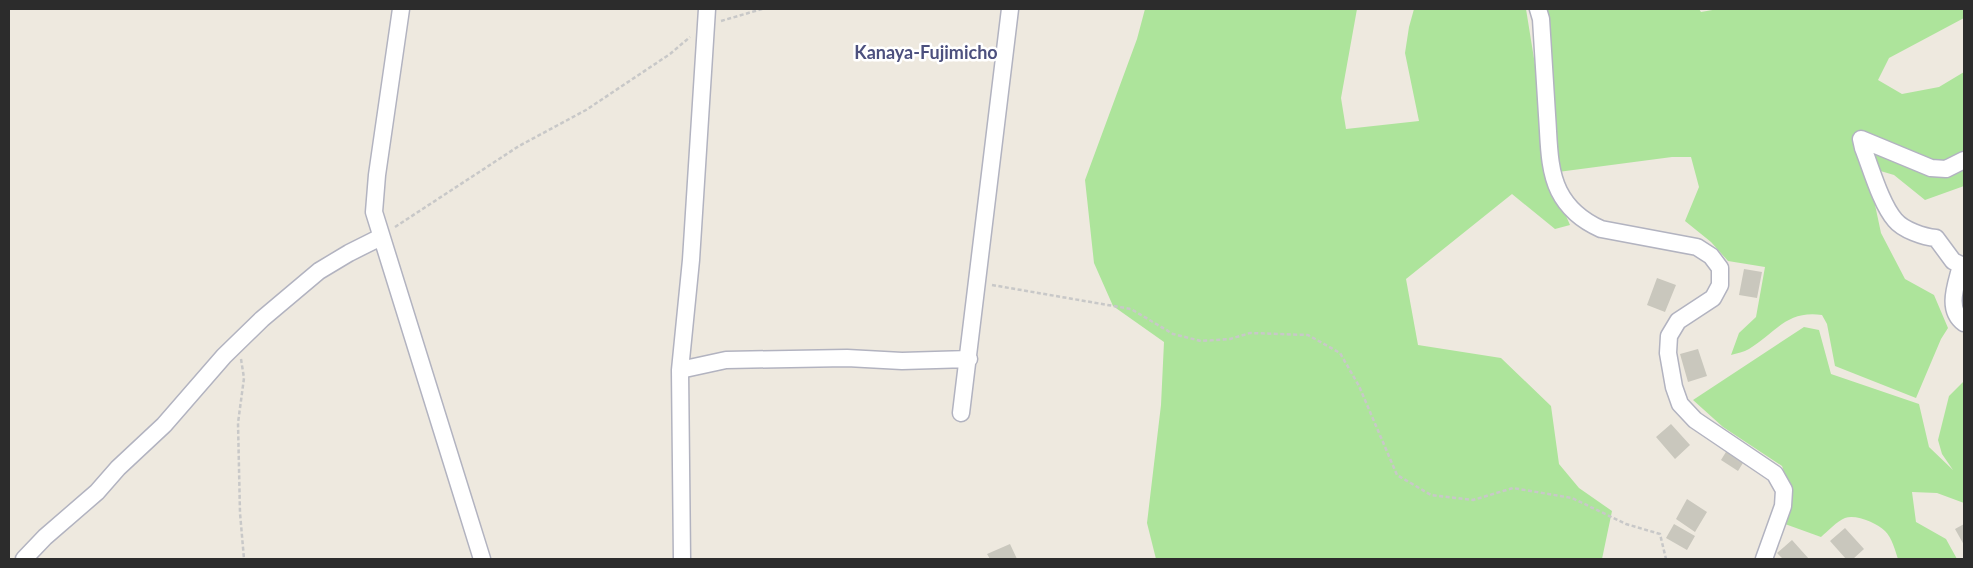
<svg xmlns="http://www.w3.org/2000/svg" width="1973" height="568" font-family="Lato,sans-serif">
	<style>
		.green { fill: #ade49b }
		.building { fill: #c9c7bd }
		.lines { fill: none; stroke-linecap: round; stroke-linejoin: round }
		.minor-casing { stroke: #b2b3c0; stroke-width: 19 }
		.path { stroke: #c8c8c8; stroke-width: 2.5; stroke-dasharray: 4 2.5; stroke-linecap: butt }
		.minor { stroke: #fff; stroke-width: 16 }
		.labels { text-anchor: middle; stroke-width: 5; stroke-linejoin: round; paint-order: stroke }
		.quarter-label { font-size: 18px; font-weight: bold; fill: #4c507e; stroke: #fff }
	</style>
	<rect width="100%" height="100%" fill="#eee9df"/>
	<path class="green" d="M1145,9H1357L1341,98L1346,129L1419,121L1405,53L1409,27L1414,9H1526L1545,127L1544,165L1570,225L1555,229L1512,194L1406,279L1418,345L1501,358L1551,406L1559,464L1579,488L1612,511L1602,559H1156L1147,523L1161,405L1164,342L1113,306L1094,263L1085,180L1137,39Z
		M1547,9H1699L1701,12L1718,9H1964V18L1889,58L1878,80L1902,94L1939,87L1964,72V186L1925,200L1894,175L1867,167L1881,233L1905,279L1934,295L1948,328L1941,339L1916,398L1835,366L1827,324L1822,315C1787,310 1776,332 1749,349C1744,352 1737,353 1731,355L1739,333L1756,317L1765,267L1728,261L1711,242L1685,221L1699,187L1691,157H1672L1558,172L1549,19Z
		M1804,327L1819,330L1831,374L1919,404L1929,447L1953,470L1942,454L1938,440L1949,396L1964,381V503L1937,493L1912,492L1916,522L1946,539L1957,559H1898C1895,550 1892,538 1885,531C1877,523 1856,514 1845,518C1837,521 1828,531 1821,537L1785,524L1790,489L1782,466L1723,427L1693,400Z"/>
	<path class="building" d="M1744,269L1762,272L1757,298L1739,295Z
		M1657,278L1676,285L1665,312L1647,305Z
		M1698,349L1707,376L1688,382L1680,354Z
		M1671,424L1690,445L1675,459L1656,437Z
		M1729,447L1746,458L1738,471L1721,460Z
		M1687,499L1707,512L1695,532L1676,519Z
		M1674,524L1695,536L1687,550L1666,538Z
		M1964,524V545L1955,529Z
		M1845,528L1864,549L1853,559H1846L1830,541Z
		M1792,540L1809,559H1783L1777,553Z
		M1010,544L1017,559H990L987,554Z"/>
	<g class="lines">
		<g class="minor-casing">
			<path id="minor" d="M401,9L377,175L374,212L482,559
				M1538,9L1541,19C1543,51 1545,83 1547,115C1549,140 1548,169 1559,191C1568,209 1583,221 1601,229L1697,247L1711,256L1720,268V285L1713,298L1678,321L1669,336L1668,353L1674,387L1680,404L1695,420L1775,474L1784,490L1783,506L1764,559
				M1964,160L1946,169L1931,168L1861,139L1863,148C1871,168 1881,204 1895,220C1903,230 1924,237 1936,238L1953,261L1961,265C1957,283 1945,309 1964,323
				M680,370L726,360L847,358L902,361L969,359
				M961,413L1010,9
				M24,559L45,537L97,492L118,468L164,425L224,356L262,319L319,271L349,253L381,237
				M682,559L680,370L691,260L707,9"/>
		</g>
		<path class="path" d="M721,21L762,9
			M395,227L519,146L586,110L670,54L690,37
			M992,285L1131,309L1173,334L1201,341L1230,339L1250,333L1308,335L1340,353L1359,386L1397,475L1431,495L1473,500L1513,488L1572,498L1626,524L1660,534L1666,559
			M241,359L244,378L238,423L240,513L244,559"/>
		<use href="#minor" class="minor"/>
	</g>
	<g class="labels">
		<g class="quarter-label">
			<text x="926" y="59">Kanaya-Fujimicho</text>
		</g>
	</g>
	<rect width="1973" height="568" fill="none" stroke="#2c2c2c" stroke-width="20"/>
</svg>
